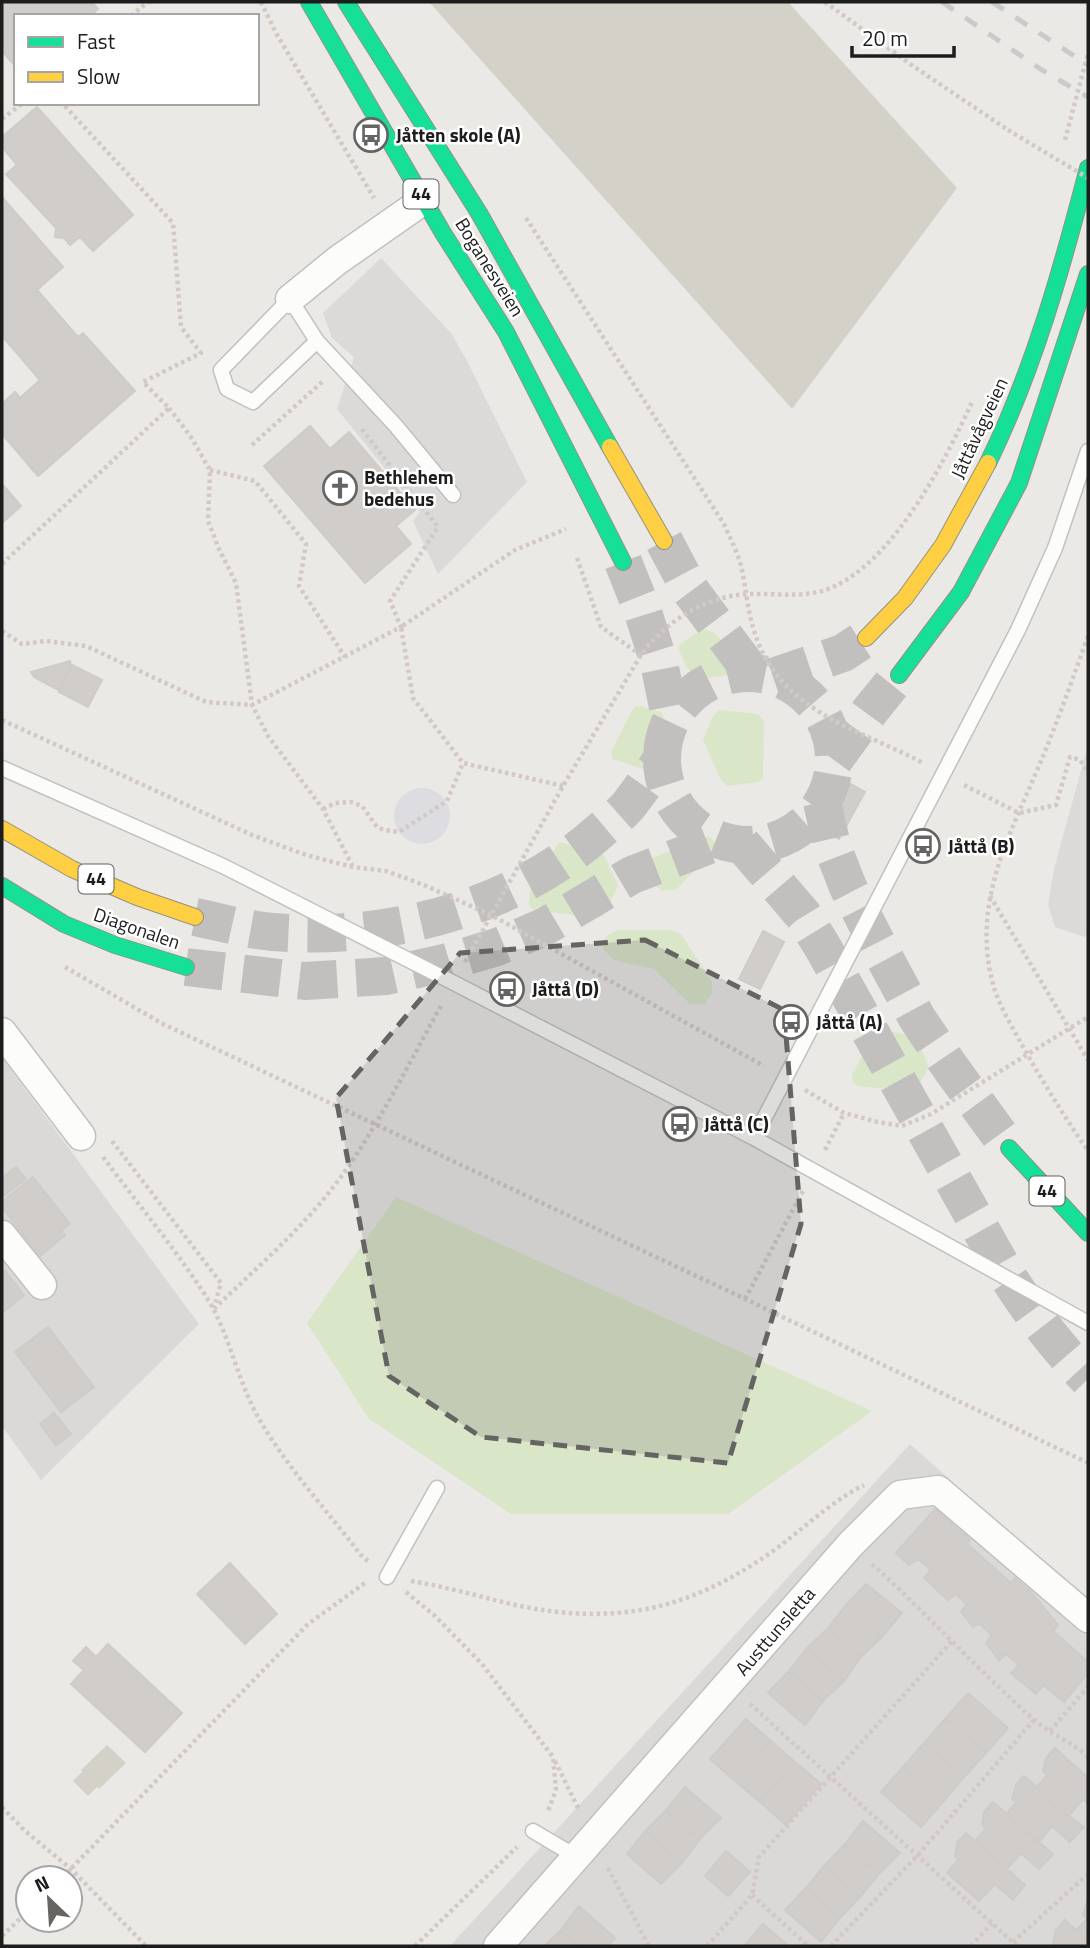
<svg xmlns="http://www.w3.org/2000/svg" width="1090" height="1948" font-family="'Titillium Web',sans-serif">
	<style>
		.residential { fill: #dad9d7 }
		.construction { fill: #d4d2c8 }
		.grass { fill: #dae6c8 }
		.parking { fill: #dbdad9 }
		.plaza { fill: #dddce0 }
		.building { fill: #d0cdcb; stroke: #cecbc8; stroke-width: 2 }
		.lines { fill: none; stroke-linecap: round; stroke-linejoin: round }
		.secondary-tunnel { stroke: #c2c0be; stroke-width: 38; stroke-dasharray: 38 19; stroke-linecap: butt }
		.primary-tunnel { stroke: #c2c0be; stroke-width: 38; stroke-dasharray: 38 19; stroke-linecap: butt }
		.lane-casing { stroke: #c2c1c0; stroke-width: 17 }
		.street-casing { stroke: #c2c1c0; stroke-width: 31 }
		.fast-casing { stroke: #939380; stroke-width: 18 }
		.slow-casing { stroke: #939380; stroke-width: 18 }
		.path { stroke: #d4c8c7; stroke-width: 4.5; stroke-dasharray: 3.5 3.5; stroke-linecap: butt }
		.lane { stroke: #fcfcfb; stroke-width: 14 }
		.street { stroke: #fcfcfb; stroke-width: 28 }
		.fast { stroke: #16e098; stroke-width: 16 }
		.slow { stroke: #ffcf43; stroke-width: 16 }
		.rail { stroke: #cacac9; stroke-width: 5; stroke-dasharray: 14 14; stroke-linecap: butt }
		.path-bridge { stroke: #d4c8c7; stroke-width: 4.5; stroke-dasharray: 3.5 3.5; stroke-linecap: butt }
		.marked { fill: #656463; fill-opacity: 0.2; stroke: #656463; stroke-width: 5; stroke-dasharray: 14 9; stroke-linejoin: round }
		.labels { text-anchor: middle; stroke-width: 5; stroke-linejoin: round; paint-order: stroke }
		.shield { fill: #fff; stroke: #616161; stroke-width: 2 }
		.shield-label { font-size: 18px; font-weight: bold; fill: #1d1d1d }
		.poi-label { font-size: 19px; font-weight: bold; fill: #1d1d1d; stroke: #fff; text-anchor: start }
		.street-label { font-size: 19px; fill: #1d1d1d; stroke: #fff }
	</style>
	<rect width="100%" height="100%" fill="#ebe9e6"/>
	<path class="residential" d="M2,1058L199,1324L41,1480L2,1426Z
		M910,1444L1088,1603V1946H450Z"/>
	<path class="construction" d="M429,2H788L957,188L792,409Z
		M107,1745L126,1763L99,1789L97,1787L88,1796L73,1781L82,1772L81,1770Z"/>
	<path class="grass" d="M703,629C724,633 727,652 731,671L728,675C691,681 694,682 678,648L680,644Z
		M641,706L661,712L663,716L672,753L661,772L655,773L613,759L611,752L634,707Z
		M720,710L758,714L764,721L763,778L759,782L727,786L721,780L703,740L714,714Z
		M709,836L718,846L677,889L663,891L649,882L645,867L649,859Z
		M559,842L604,855L618,886L603,916L597,918L534,910L529,905L530,892Z
		M619,930H671L682,935L712,982V993L705,1004H690L654,969L614,960L603,949L606,936Z
		M877,1028L916,1037L929,1067L915,1092L858,1086L853,1083L852,1075Z
		M396,1197L872,1411L728,1514H511L369,1419L307,1323Z"/>
	<path class="parking" d="M381,258L451,333L467,361L527,482L438,574L413,521L420,512L337,409L354,357L332,338L323,313Z
		M1088,745V938L1055,927L1048,905L1054,869Z"/>
	<path class="plaza" d="M394 816a28 28 0 1 1 56 0a28 28 0 1 1-56 0Z"/>
	<path class="building" d="M2,2H92L98,9L90,16H16V67L2,51Z
		M37,107L133,215L93,251L80,237L70,245L64,238L55,237L56,228L6,174L17,165L2,147V137Z
		M2,197L63,267L2,321Z
		M37,290L78,337L83,333L135,391L38,476L2,434V404L15,392L20,398L40,380L2,336V321Z
		M310,426L330,449L349,432L415,510L396,526L411,544L365,583L264,466Z
		M2,484L21,506L2,523Z
		M70,661L71,666L58,690L34,677L31,672Z
		M72,665L102,680L88,707L59,692Z
		M845,781L865,792L839,839L819,828Z
		M763,931L784,942L760,989L739,979Z
		M16,1167L26,1179L2,1197V1178Z
		M33,1177L70,1224L61,1230L65,1235L40,1256L2,1207V1202Z
		M5,1271L24,1295L2,1313V1274Z
		M48,1327L94,1387L61,1412L15,1352Z
		M54,1413L71,1434L56,1445L40,1424Z
		M935,1509L970,1540L967,1544L1011,1583L1015,1578L1031,1592L1058,1625L1053,1631L1088,1662V1673L1064,1702L1043,1685L1036,1694L1011,1673L1019,1665L1006,1654L999,1660L986,1643L992,1635L979,1623L973,1627L961,1611L967,1605L956,1594L948,1600L924,1578L931,1570L918,1559L909,1565L896,1553Z
		M230,1563L277,1614L245,1644L197,1594Z
		M866,1584L902,1613L882,1637L846,1605Z
		M846,1605L882,1637L861,1657L828,1628Z
		M828,1628L861,1657L844,1681L807,1648Z
		M108,1644L182,1713L145,1752L71,1684L84,1670L73,1661L86,1647L96,1657Z
		M807,1648L844,1681L823,1701L789,1671Z
		M789,1671L823,1701L805,1725L768,1693Z
		M968,1693L1008,1728L986,1753L946,1718Z
		M946,1718L986,1753L964,1777L924,1743Z
		M746,1719L771,1741L736,1782L710,1759Z
		M771,1741L795,1762L760,1802L736,1782Z
		M924,1743L964,1777L943,1802L903,1767Z
		M1055,1748L1088,1778V1804L1083,1799L1068,1817L1037,1787L1047,1775L1043,1771L1046,1758Z
		M795,1762L821,1784L786,1825L760,1802Z
		M903,1767L943,1802L921,1827L881,1792Z
		M1024,1776L1051,1799L1049,1801L1084,1827L1070,1842L1052,1826L1038,1843L1006,1814L1017,1802L1012,1799L1016,1785Z
		M685,1787L721,1818L700,1839L666,1810Z
		M993,1802L1053,1854L1039,1869L1021,1853L1007,1869L975,1841L986,1829L982,1825L984,1812Z
		M666,1810L700,1839L682,1863L645,1831Z
		M863,1821L900,1853L879,1874L845,1844Z
		M645,1831L682,1863L661,1884L627,1854Z
		M966,1833L1025,1885L1013,1900L995,1884L979,1901L947,1873L959,1859L955,1856L957,1843Z
		M845,1844L879,1874L860,1897L824,1866Z
		M726,1851L750,1872L728,1896L705,1876Z
		M824,1866L860,1897L840,1918L806,1888Z
		M806,1888L840,1918L821,1942L785,1910Z
		M1088,1899V1941L1076,1930L1087,1919L1083,1915Z
		M579,1906L615,1938L608,1946H580L560,1931Z
		M1065,1920L1088,1941V1946H1057L1053,1943L1056,1930Z
		M763,1924L789,1946H744Z
		M560,1931L570,1938L580,1946H544Z"/>
	<g class="lines">
		<path class="secondary-tunnel" d="M773,677L843,653L866,638
			M834,760L869,712L899,675"/>
		<path class="primary-tunnel" d="M664,541L690,590L752,673
			M623,562L643,612L659,663L671,722
			M662 759a86 86 0 1 1 172 0a86 86 0 1 1-172 0Z
			M822,802L832,846L848,887L884,957L917,1018L950,1067L1009,1148
			M742,844L803,915L822,946L1003,1269C1028,1309 1055,1345 1088,1379
			M195,917C221,922 247,930 273,932C388,941 513,909 600,831C609,823 620,815 628,806C640,791 651,774 663,758
			M186,967L305,981L386,976L444,963L497,947L546,926L632,875L722,840"/>
		<g class="lane-casing">
			<path id="lane" d="M290,299L317,341L253,402L227,389L221,370Z
				M317,341L396,426L453,495
				M2,768L223,866L454,983L754,1138L1088,1323
				M754,1138L1018,630L1055,548L1088,451
				M387,1577L437,1488
				M533,1831L577,1857"/>
		</g>
		<g class="street-casing">
			<path id="street" d="M290,299L338,260L424,200
				M2,1032L81,1136
				M2,1235L42,1285
				M498,1946L850,1545L900,1495L938,1490L1088,1618"/>
		</g>
		<g class="fast-casing">
			<path id="fast" d="M309,2L443,233L506,332L623,562
				M346,2L479,213L610,447
				M988,463C1034,369 1062,268 1088,168
				M899,675L961,592L1019,483L1088,274
				M2,886L64,924L115,945L186,967
				M1009,1148L1088,1233"/>
		</g>
		<g class="slow-casing">
			<path id="slow" d="M610,447L664,541
				M866,638L905,598L943,545L988,463
				M2,829L72,869L137,897L195,917"/>
		</g>
		<path class="path" d="M261,2L276,33L374,198
			M825,2L913,66L1008,130
			M131,16L148,2
			M2,119L23,103
			M1065,140L1088,53
			M526,218L724,524C729,536 735,547 739,559C746,581 746,605 753,627C776,711 855,727 923,763
			M169,408L191,437L210,470L208,521L219,549L236,583L252,705L268,736L323,809L353,867
			M252,445L322,382
			M210,470L255,481L306,544L299,586L345,657
			M577,558L601,627L641,655
			M2,564L169,408L143,382L201,353L181,327L173,223L62,103
			M2,631L22,644L46,641L86,646L206,702L252,705L401,627L390,601L438,527L360,427
			M1088,636C1073,678 1058,720 1041,761C1011,833 972,900 992,980C997,1002 1010,1023 1021,1043C1042,1081 1064,1116 1088,1151
			M2,720L252,835L306,855L353,867L386,871L424,885L491,915L764,1066
			M964,785L1019,813L1056,805L1070,757L1080,760L1088,772
			M563,786L463,763L413,698L401,627L515,550L566,529
			M323,809L335,803L351,802L362,806L377,827L384,830L399,832L447,801L463,763
			M990,896L1088,1060
			M465,962L563,786L641,655C666,621 705,596 749,594C777,593 807,599 833,587C895,559 945,461 972,402
			M65,967L163,1024L745,1299L1088,1463
			M805,1090L844,1113L878,1122L902,1126L931,1114L1088,1017
			M112,1141L221,1283L214,1308
			M825,1150L844,1113
			M103,1157C137,1203 174,1247 205,1295C230,1333 236,1378 258,1417C285,1465 328,1512 361,1555L369,1562
			M745,1299L803,1191
			M214,1309C258,1266 307,1225 343,1174C381,1121 410,1061 442,1004
			M872,1564C927,1614 976,1668 1031,1717C1048,1733 1071,1741 1088,1757
			M411,1581C448,1587 484,1598 520,1606C609,1624 680,1612 755,1563C793,1540 824,1505 864,1485
			M406,1592L435,1616L482,1664L553,1757L556,1790L548,1811
			M750,1704L1017,1946
			M1050,1731L1088,1687
			M555,1761L579,1810
			M2,1807L24,1830L71,1869L146,1946
			M608,1868L649,1946
			M62,1878L308,1624L365,1583
			M752,1895L808,1946
			M2,1936L28,1911
			M1013,1942L1088,1874
			M415,1946L517,1847
			M707,1946L752,1895L759,1857L952,1641
			M831,1946L918,1855L1034,1720
			M971,1946L992,1923"/>
		<use href="#lane" class="lane"/>
		<use href="#street" class="street"/>
		<use href="#fast" class="fast"/>
		<use href="#slow" class="slow"/>
		<path class="rail" d="M942,2L1042,70L1088,97
			M992,2L1088,65"/>
		<path class="path-bridge" d="M1008,130L1088,178"/>
	</g>
	<path class="marked" d="M645,940L784,1010L801,1224L728,1463L481,1437L389,1376L336,1098L460,953Z"/>
	<defs>
		<g id="bus-ring" transform="scale(1.75)"><circle r="9.5" fill="#fff" stroke="#656463" stroke-width="1.5"/><path d="M-5-6H5V4H4V6H2V4H-2V6H-4V4H-5ZM-3.5-4V0h7V-4ZM-3.5 1.2v1.5H-2V1.2ZM2 1.2v1.5H3.5V1.2Z" fill="#656463"/></g>
		<g id="church-ring" transform="scale(1.75)"><circle r="9.5" fill="#fff" stroke="#656463" stroke-width="1.5"/><path d="M-1.2-6h2.4v3.5h3.3v2.4h-3.3V6h-2.4V-.1h-3.3v-2.4h3.3Z" fill="#656463"/></g>
	</defs>
	<g fill-rule="evenodd">
		<use href="#bus-ring" x="371" y="135"/>
		<use href="#church-ring" x="340" y="488"/>
		<use href="#bus-ring" x="923" y="846"/>
		<use href="#bus-ring" x="507" y="989"/>
		<use href="#bus-ring" x="791" y="1022"/>
		<use href="#bus-ring" x="680" y="1124"/>
	</g>
	<g class="labels">
		<g class="shield">
			<rect x="403.5" y="179.5" width="35" height="29" rx="5"/>
			<rect x="78.5" y="864.5" width="35" height="29" rx="5"/>
			<rect x="1029.5" y="1176.5" width="35" height="29" rx="5"/>
		</g>
		<g class="shield-label">
			<text x="421" y="200">44</text>
			<text x="96" y="885">44</text>
			<text x="1047" y="1197">44</text>
		</g>
		<g class="poi-label">
			<text x="396" y="142">Jåtten skole (A)</text>
			<text x="364" y="484">Bethlehem<tspan x="364" dy="22">bedehus</tspan></text>
			<text x="948" y="853">Jåttå (B)</text>
			<text x="532" y="996">Jåttå (D)</text>
			<text x="816" y="1029">Jåttå (A)</text>
			<text x="704" y="1131">Jåttå (C)</text>
		</g>
		<g class="street-label">
			<text transform="translate(490 267) rotate(58)" y="7">Boganesveien</text>
			<text transform="translate(979 428) rotate(-65)" y="7">Jåttåvågveien</text>
			<text transform="translate(137 928) rotate(19)" y="7">Diagonalen</text>
			<text transform="translate(775 1631) rotate(-49)" y="7">Austtunsletta</text>
		</g>
	</g>
	<rect width="1090" height="1948" fill="none" stroke="#1d1d1d" stroke-width="7"/>
	<rect x="14" y="14" width="245" height="91" fill="#ffffff" stroke="#a5a5a5" stroke-width="2"/>
	<rect x="28" y="37" width="35" height="10" fill="#16e098" stroke="#a5a5a5" stroke-width="2"/>
	<text x="77" y="49" font-size="21" fill="#1d1d1d">Fast</text>
	<rect x="28" y="72" width="35" height="10" fill="#ffcf43" stroke="#a5a5a5" stroke-width="2"/>
	<text x="77" y="84" font-size="21" fill="#1d1d1d">Slow</text>
	<g transform="translate(49 1899) rotate(335)"><circle r="33" fill="#ffffff" stroke="#a5a5a5" stroke-width="2"/>
	<path d="M0-5L12 26L0 18L-12 26Z" fill="#656463"/>
	<text y="-10" font-size="19" font-weight="bold" text-anchor="middle" fill="#1d1d1d">N</text>
	</g>
	<path d="M852 46v10h102v-10" fill="none" stroke="#1d1d1d" stroke-width="3.5"/>
	<text x="862" y="46" font-size="21" fill="#1d1d1d" stroke="#ffffff" stroke-width="5" paint-order="stroke">20 m</text>
</svg>
